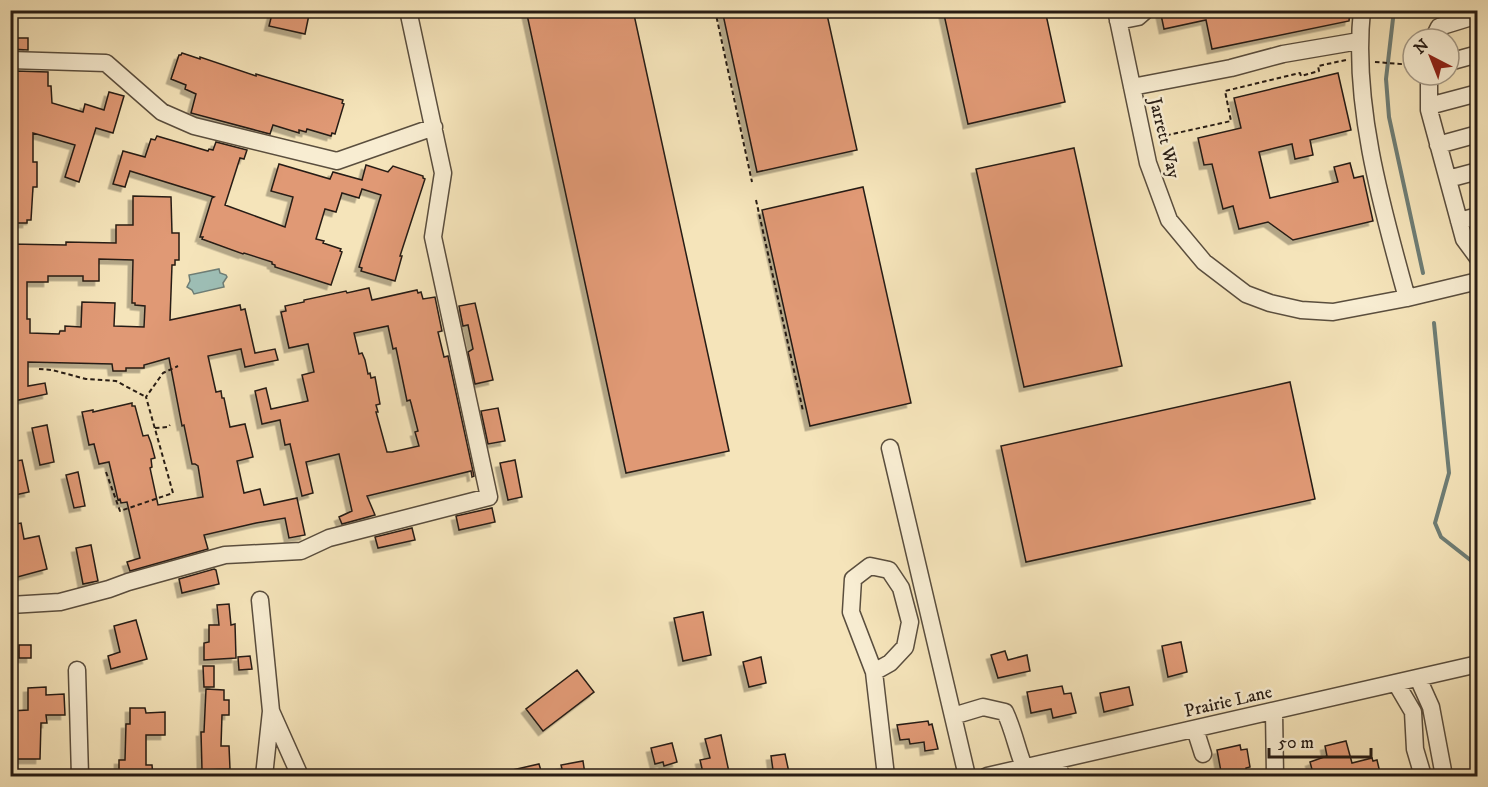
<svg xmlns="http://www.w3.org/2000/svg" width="1488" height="787" font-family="'IM FELL DW Pica',serif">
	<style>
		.water { fill: #9dbeb5; stroke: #6e7d75; stroke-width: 1.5 }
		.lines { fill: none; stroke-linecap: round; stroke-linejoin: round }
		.stream { stroke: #6e7d75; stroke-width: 4 }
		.building { fill: #e09975; stroke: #271c14; stroke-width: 1.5; fill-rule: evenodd; filter: url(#shadow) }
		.minor-casing { stroke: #5a4e3e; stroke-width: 19 }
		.path { stroke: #271c14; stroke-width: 2; stroke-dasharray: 4.5 3; stroke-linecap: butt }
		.minor { stroke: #f8edd2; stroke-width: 16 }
		.labels { text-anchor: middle; stroke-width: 5; stroke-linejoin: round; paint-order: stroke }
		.street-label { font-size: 18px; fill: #271c14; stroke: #f8edd2 }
	</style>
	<defs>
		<filter id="shadow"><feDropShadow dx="-4.5" dy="4.5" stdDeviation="0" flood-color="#0004"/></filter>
	</defs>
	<rect width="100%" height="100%" fill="#f5e4ba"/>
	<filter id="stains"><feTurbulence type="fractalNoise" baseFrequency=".00333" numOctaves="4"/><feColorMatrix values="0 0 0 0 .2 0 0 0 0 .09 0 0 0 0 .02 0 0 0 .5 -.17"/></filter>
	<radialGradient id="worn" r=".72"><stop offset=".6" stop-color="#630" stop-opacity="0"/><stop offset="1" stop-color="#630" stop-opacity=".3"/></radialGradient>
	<path class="water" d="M219,269L220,273L226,275L227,277L223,283L224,287L194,294L192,290L187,287L190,281L189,275Z"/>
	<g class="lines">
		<path class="stream" d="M1394,10L1386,79L1389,117L1423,273
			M1434,323L1449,473L1435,523L1441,537L1478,566"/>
	</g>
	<path class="building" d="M273,10H310L305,34L269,26Z
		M526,10H633L729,451L626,473Z
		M722,10H826L857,150L757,172Z
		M943,10H1045L1065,102L968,124Z
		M1160,10H1350L1349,21L1212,49L1206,20L1164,29Z
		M10,38H28V50L10,49Z
		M182,53L200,59V57L256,76V74L343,100L342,103L344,104L335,134L332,133L331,136L307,129L306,132L299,130V133L273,125L270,134L191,113L196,94L185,89L186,85L171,79L179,55H181Z
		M15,71L48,72V86H51L52,103L83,112L85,104L104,110L109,92L124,96L113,133L96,128L79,182L65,177L75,145L33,133V162H37V187H33L31,220H27V223H10V80H14Z
		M1338,73L1351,130L1310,140L1313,155L1295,159L1292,144L1259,152L1270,198L1338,182L1334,167L1350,163L1354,178L1363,176L1373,221L1293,240L1268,222L1239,229L1233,206L1223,209L1212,164L1204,165L1198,138L1241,128L1234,98Z
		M157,136L208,151L209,149L213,150L216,142L247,150L244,159L240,158L225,205L285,227L293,197L271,191L279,164L330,179L333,172L362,180L366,165L388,172L393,166L423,176V178L425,179L400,256H402L395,281L361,271L362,268L359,267L381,195L362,189L359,198L342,193L336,212L325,209L316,239L324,241L323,243L341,249L340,251L342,252L331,285L275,267V265L272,264V262L244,253L243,254L202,239L203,237H200L212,198L214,197L130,171L125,187L113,184L123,151L145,157L151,139L155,140Z
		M1074,148L1122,366L1024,387L976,169Z
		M863,187L911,403L810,426L762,210Z
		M133,196L171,197L172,233H179V260H175V265H172L170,320L240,305L241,310L245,309L255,353L275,349L278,360L245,367L241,349L208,356L216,392L221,391L222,398H224L230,427L245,424L253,457L237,461L244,493L260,489L264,505L297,498L305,535L289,538L285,518L256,523L204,535L208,549L130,571L127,562L140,558L127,502L121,503L120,499L118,500L109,462L99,464L94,444L89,445L82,412L93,410V412L132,403V406H135L143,436L148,435L151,443L155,458L151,459L152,467L150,468L158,505L203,497L198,466L195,464H192L184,425L182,426L169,358L144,365V368H126V371H113L112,364L28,362V386L45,383L47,394L14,401L10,386V244L66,245V242L116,243V225H133ZM99,259L133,260L132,303H135V305L145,306L144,327L114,326L115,303L82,302L81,327L65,326V331H60L59,334L30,333V319H27V282H48V276H83V281H99Z
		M369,288L372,300L417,290L418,293L421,292L423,299L435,297L442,331L438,332L444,357L448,356L474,476L472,477L471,471L367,496L375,515L342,524L339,517L352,511L339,454L306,462L313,493L302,496L290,444L285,445L280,420L262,424L255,391L266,388L271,409L308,401L302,375L314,372L308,344L289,348L281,312L286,311L285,306L304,302V300L346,291L347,293ZM388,326L393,349L396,348L407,401L410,400L411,403L418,431L415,432L419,446L392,452H387L376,412H378L376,405L380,404L375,377L371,378L370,373L368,374L365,360L362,353L359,354L354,333Z
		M475,303L493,380L475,384L468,352L473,349L468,325L463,326L459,306Z
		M1290,382L1315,499L1026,562L1001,446Z
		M498,408L505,441L488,444L481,411Z
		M47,425L54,462L40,465L32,428Z
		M22,460L29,492L10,496V462Z
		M515,460L522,497L508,500L500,463Z
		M78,472L85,506L74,508L66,475Z
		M492,508L495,522L459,530L456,516Z
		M21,523L24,539L39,536L47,569L10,579V525Z
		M412,528L415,540L378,548L375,537Z
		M91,545L98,581L83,584L76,548Z
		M214,569L216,570L219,584L182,593L179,579Z
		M229,604L231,625L235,624L236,658L204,660V643L209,642V625H219L217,605Z
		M703,612L711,655L683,661L674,618Z
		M136,620L147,659L111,669L108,656L120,652L114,626Z
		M1181,642L1187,672L1168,677L1162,646Z
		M19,645H31V658H19Z
		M1005,651L1008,660L1027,655L1030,671L998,678L991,655Z
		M250,656L252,669L239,670L238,657Z
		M761,657L766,683L749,687L743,662Z
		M203,666H214V687H204Z
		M577,670L594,692L543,731L526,709Z
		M1062,686L1064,694L1071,693L1076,713L1053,718L1051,709L1031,713L1027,692Z
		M46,687V695L64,694L65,715H46L47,723H41L40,759H14V723H10V711L28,710V688Z
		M1129,687L1133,705L1104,712L1100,693Z
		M206,689L224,690V700H229V715H222L221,746H229L230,769L202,770L201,732H204Z
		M130,708H145L146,713L165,712V735H146V765H152L153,777H125V772H119V760H125L126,724H130Z
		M928,721L929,725L932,724L938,749L925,751L924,742L910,744L909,739L900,740L897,725Z
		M721,735L729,772L704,777L700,760L710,758L705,739Z
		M1346,741L1352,763L1372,758L1373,761L1377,760L1381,777H1340V773L1325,777H1314L1310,762L1327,756L1325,746Z
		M672,743L677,762L664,766L663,762L655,764L651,748Z
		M1240,745L1241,750L1247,749L1250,767L1246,768L1247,777H1222L1217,750Z
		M785,754L790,777H774L771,756Z
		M583,761L585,774L564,777L561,765Z
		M539,764L542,774L533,777H505L504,772Z"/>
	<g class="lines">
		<g class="minor-casing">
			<path id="minor" d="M1116,10L1148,163L1169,220L1204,262L1246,294L1270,303L1301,310L1333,312L1407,298L1478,281
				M1362,10C1352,104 1382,208 1407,298
				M1118,21L1138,17L1146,10
				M1433,39L1439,27L1478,15
				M10,60L106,63L162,112L194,126L337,161L434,127
				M1449,62L1478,54
				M1429,75V110L1464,239L1478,258
				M1132,87L1231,68L1283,54L1359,41
				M1429,106L1478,93
				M1438,145L1478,134
				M1448,179L1478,171
				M1459,221L1478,216
				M890,448L967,776
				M260,600L271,711L264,776
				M10,605L60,602L109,589L128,582L225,555L301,551L329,538L489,497L433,237L443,173L408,10
				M77,670L80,776
				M874,672L890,663L905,647L910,622L901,588L889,570L870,566L853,579L851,612L874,672L886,776
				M1418,678L1431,707L1444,776
				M1396,683L1413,712L1415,749L1423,776
				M271,711L300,776
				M1274,711L1275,776
				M953,716L983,707L1005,712C1015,733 1018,756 1028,776
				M1195,729L1203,754
				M1057,761L1061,776
				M987,776L1478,664"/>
		</g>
		<path class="path" d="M715,10L752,182
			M1375,62L1413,65
			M1159,137L1231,121L1225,91L1300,73L1301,76L1319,71L1318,66L1346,60
			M756,200L803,411
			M39,369L52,370L86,379L116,381L146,397
			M155,428L168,427L170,425
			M106,472L120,511L173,493L146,397L163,373L178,366"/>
		<use href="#minor" class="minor"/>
	</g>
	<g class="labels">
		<g class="street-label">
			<text transform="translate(1165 138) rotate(76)" y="6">Jarrett Way</text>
			<text transform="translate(1228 701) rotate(-13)" y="6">Prairie Lane</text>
		</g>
	</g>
	<rect width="1488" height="787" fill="none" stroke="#f5e4ba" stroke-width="36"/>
	<rect x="12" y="12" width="1464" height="763" fill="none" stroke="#271c14" stroke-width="3"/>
	<rect x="18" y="18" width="1452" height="751" fill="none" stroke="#271c14" stroke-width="1.5"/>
	<g transform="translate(1431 57) rotate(318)"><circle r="28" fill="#f8edd2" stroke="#a49986" stroke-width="1.5"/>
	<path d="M0-4.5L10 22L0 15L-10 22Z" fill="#8f2418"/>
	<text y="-9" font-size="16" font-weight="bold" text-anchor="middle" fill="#271c14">N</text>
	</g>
	<path d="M1269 748v9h102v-9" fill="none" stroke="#271c14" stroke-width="3"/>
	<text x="1278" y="748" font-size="18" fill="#271c14" stroke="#f8edd2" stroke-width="4.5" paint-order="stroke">50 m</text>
	<rect width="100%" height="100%" filter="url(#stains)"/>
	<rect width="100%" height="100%" fill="url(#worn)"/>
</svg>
